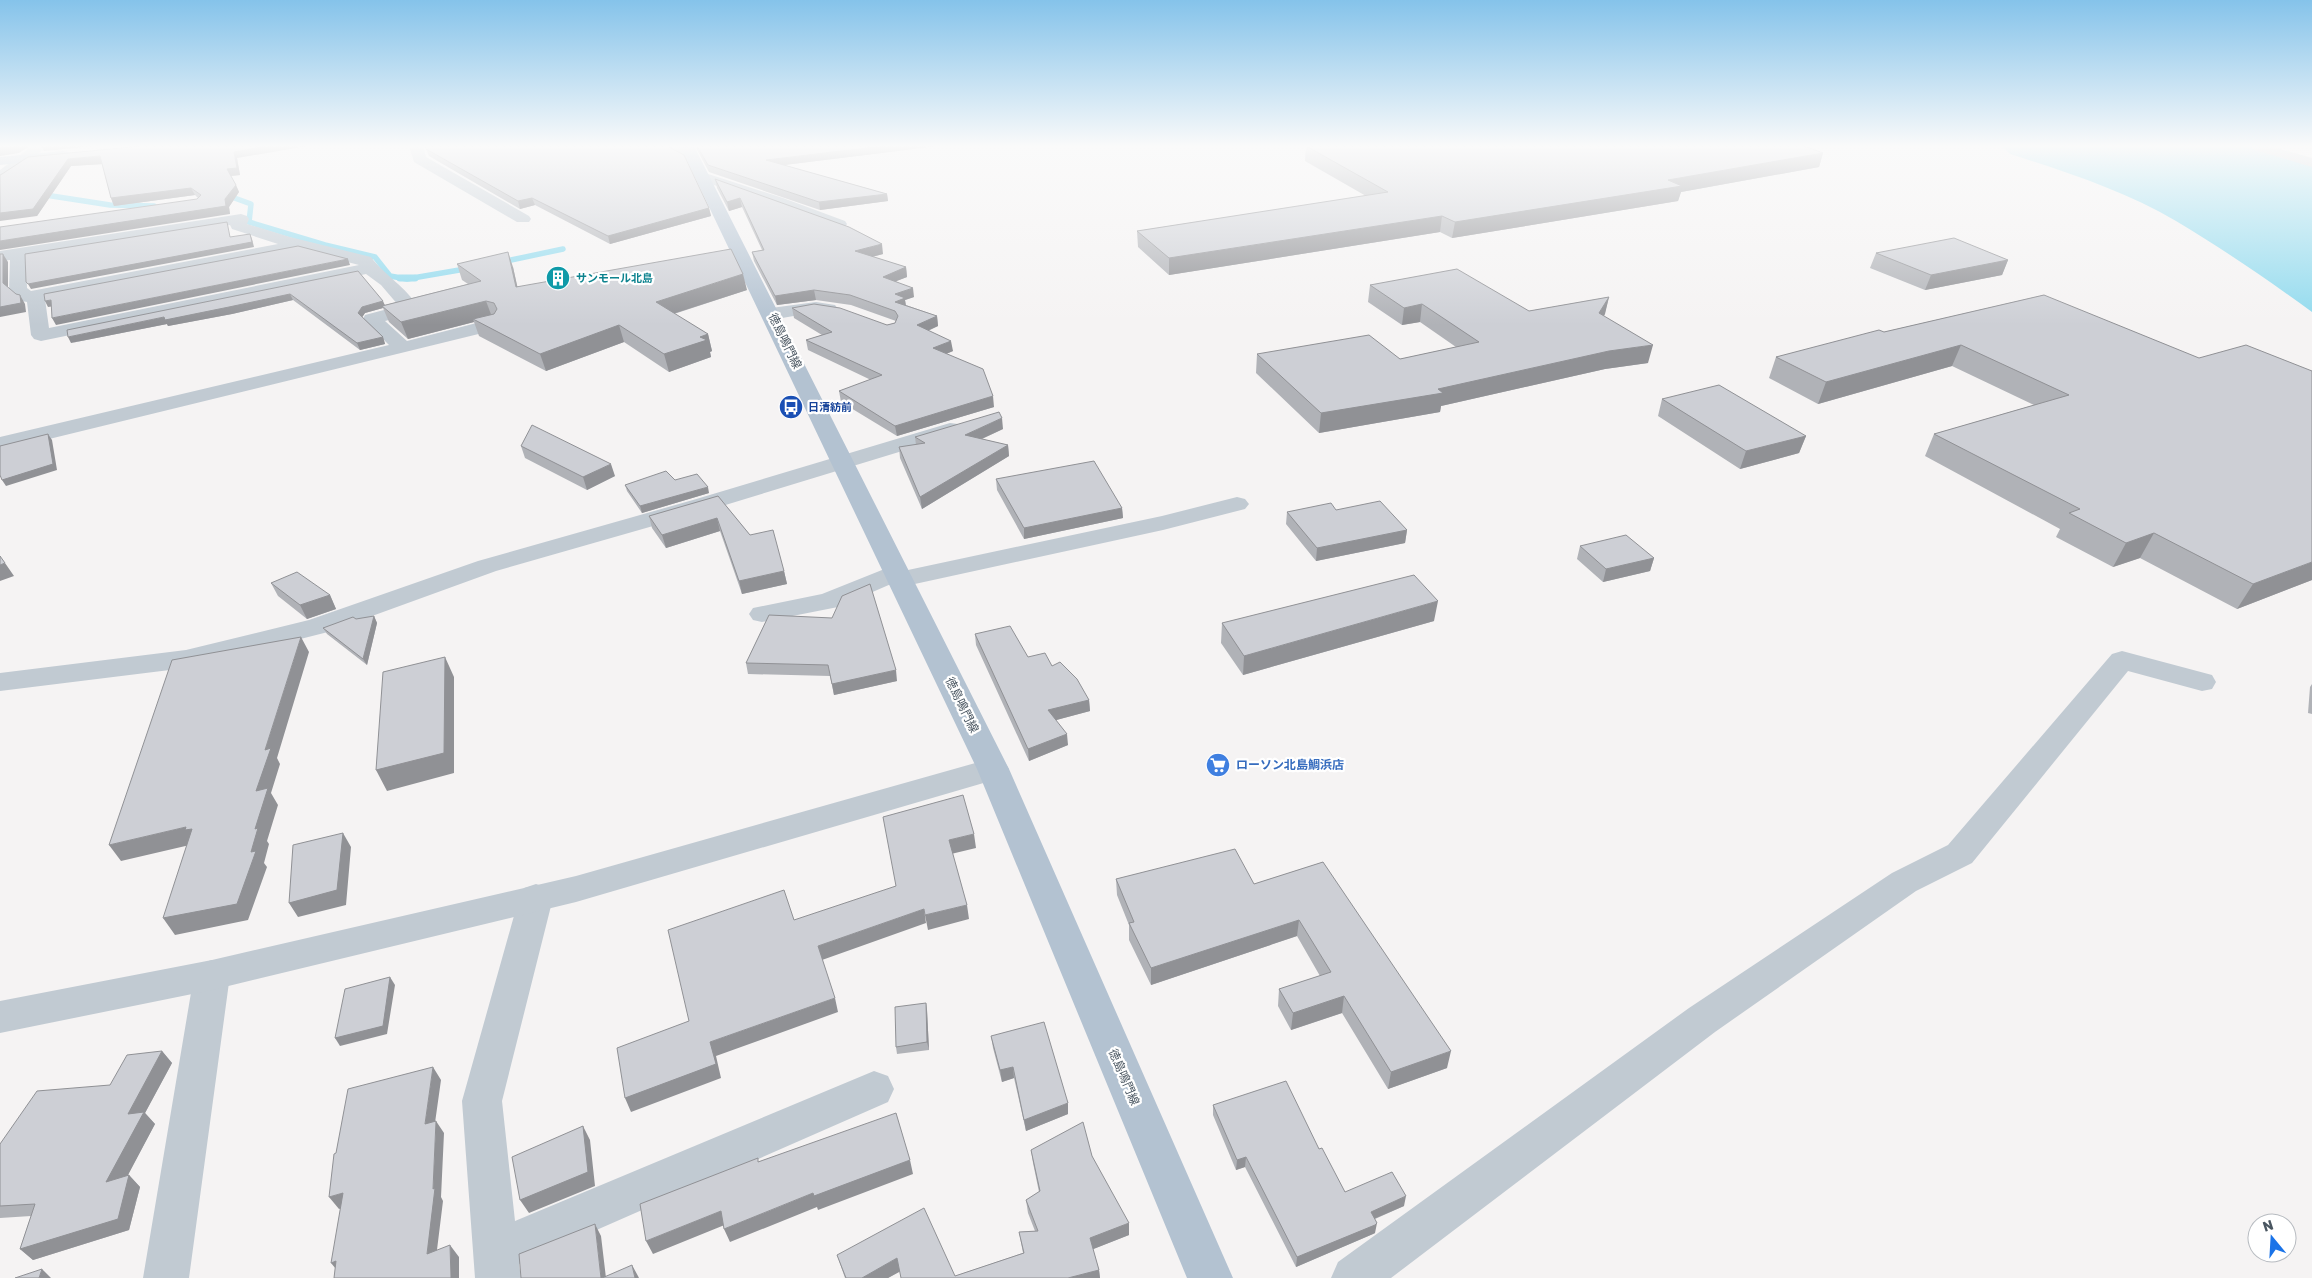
<svg xmlns="http://www.w3.org/2000/svg" width="2312" height="1278" font-family="Rubik,'Noto Sans JP',sans-serif">
	<style>
		.water { fill: #90daee }
		.lines { fill: none; stroke-linecap: round; stroke-linejoin: round }
		.stream-far1 { stroke: #90daee; stroke-width: 5.5 }
		.stream { stroke: #90daee; stroke-width: 7 }
		.minor { fill: #c1cad2; fill-rule: evenodd }
		.tertiary { fill: #c1cad2; fill-rule: evenodd }
		.primary { fill: #b3c2d1; fill-rule: evenodd }
		.wall { fill: #b0b2b7 }
		.shaded-wall { fill: #909195 }
		.building { fill: #cdcfd5; stroke: #909195 }
		.labels { text-anchor: middle; stroke-width: 4.5; stroke-linejoin: round; paint-order: stroke }
		.far-culture-label { font-size: 11px; font-weight: bold; fill: #0d838f; stroke: #fff; text-anchor: start }
		.far-transit-label { font-size: 11px; font-weight: bold; fill: #164399; stroke: #fff; text-anchor: start }
		.street-label { font-size: 12px; fill: #4a5661; stroke: #fff }
		.shop-label { font-size: 12px; font-weight: bold; fill: #366cbe; stroke: #fff; text-anchor: start }
	</style>
	<rect width="100%" height="100%" fill="#f5f3f3"/>
	<path class="water" d="M2002,146H2250L2312,165V312C2268,280 2223,249 2176,221C2125,191 2066,172 2010,154Z"/>
	<g class="lines">
		<path class="stream-far1" d="M39,194L110,205L154,206
			M222,197L229,196L251,204L249,222L325,245L375,257L390,276L407,279
			M497,263L563,249
			M407,279L471,268"/>
		<path class="stream" d="M400,278H415"/>
		<path class="minor" d="M32,146H46L32,161L5,180L0,181V170Z
			M409,146H423L426,157L529,216L531,219L529,222H517L414,162Z
			M661,146H678L700,158L693,162L688,161Z
			M2250,146H2270L2312,158V167L2252,149Z
			M702,172L783,198L845,221L847,224L845,227H833L697,179L695,176L697,173Z
			M241,214L247,216L249,219L247,224L290,237L371,257C386,277 406,286 419,309L416,313L385,321L407,341L492,319L499,321L501,325L499,329L0,451V437L389,345L363,319L365,315L399,306L381,285L366,274L41,341L34,339L31,335L27,302L22,301L9,290L10,260L0,261V251ZM230,225L232,229L278,244L31,291L27,288L26,257ZM301,250L359,265L49,328L45,299Z
			M816,302L835,305L838,309L835,313L829,314L816,312L771,320L764,318L762,314L764,310L771,308Z
			M950,423L958,424L961,429L958,434L709,510L496,571L328,632L186,668L0,691V673L186,650L309,620L478,561L693,500Z
			M1237,497L1245,499L1249,504L1245,509L1163,530L901,587L891,584L838,607L762,622L753,620L749,614L753,608L822,594L897,564L906,567L908,570L1162,516Z
			M2122,651L2212,675L2216,682L2212,689L2202,691L2128,671L1972,863L1916,891L1715,1032L1391,1278H1331L1338,1262L1689,1008L1892,873L1948,845L2112,654Z
			M536,884L548,888L553,898L502,1101L515,1221L874,1071L888,1076L894,1089L888,1102L519,1264L521,1278H475L462,1101L519,898L524,888Z
			M212,960L225,964L230,975L189,1278H143L194,975L199,964Z"/>
		<path class="tertiary" d="M993,758L1004,761L1009,769L1004,777L576,902L212,990L0,1033V1001L212,960L576,876Z"/>
		<path class="primary" d="M680,146H694L1009,769L1233,1278H1187L977,769Z
			M63,151L68,152L70,155L68,158L0,165V157Z"/>
	</g>
	<path class="wall" d="M425,146L709,208L711,216L610,244L535,205L520,209L429,156Z
		M695,146H938L784,165L887,194L888,201L820,210L709,172Z
		M1306,146L1823,153L1819,167L1681,192L1678,201L1452,238L1440,232L1169,275L1138,247L1137,231L1366,196L1305,161Z
		M28,157L237,158L240,175L231,176L239,192L229,207L230,214L197,199L198,198L195,195L114,206L111,198L102,164L71,166L37,216L2,174Z
		M715,179L883,254L872,257L906,267L907,277L896,281L914,297L905,300L906,305L937,316L938,326L928,331L953,351L946,354L994,407L897,436L841,402L839,391L871,380L808,350L806,340L822,335L794,318L792,308L887,325L895,323L896,321L851,305L816,300L777,305L754,261L752,252L762,250L742,207L729,211L717,188Z
		M1876,253L2008,260L2002,275L1925,290L1870,268Z
		M457,264L513,267L517,286L747,290L674,314L708,334L712,351L710,352L711,357L669,372L624,342L546,371L479,336L474,322L408,339L389,322L383,308L365,313L362,317L383,337L385,344L360,350L293,300L232,314L168,326L167,324L71,343L358,271L385,305L468,284L462,280Z
		M1370,285L1529,311L1609,297L1604,316L1648,363L1605,369L1441,406L1440,412L1319,433L1256,373L1257,354L1400,359L1456,347L1420,322L1402,325L1368,302Z
		M2044,295L2312,580L2237,609L2140,558L2113,567L2056,537L2060,529L1925,456L1934,434L2034,405L1952,366L1818,404L1769,378L1776,357Z
		M1662,399L1806,436L1799,453L1740,469L1658,416Z
		M1003,429L982,439L1008,445L1009,456L922,509L900,458L899,447L916,445L915,437Z
		M521,446L615,476L587,490L525,458Z
		M996,479L1122,508L1123,518L1024,539L997,490Z
		M675,480L709,493L642,513L627,491L625,485Z
		M718,496L750,535L784,571L787,584L742,594L720,531L666,548L652,528L649,516Z
		M1336,510L1407,530L1405,543L1316,561L1286,524L1287,512Z
		M1580,546L1654,558L1650,571L1603,582L1577,559Z
		M271,583L330,595L336,609L307,619L278,596Z
		M769,615L897,681L834,695L830,676L748,674L746,663Z
		M374,616L377,623L367,665L327,634L323,628Z
		M1434,621L1243,675L1221,643L1222,623Z
		M975,634L1028,657L1052,666L1089,700L1090,711L1056,720L1068,745L1029,761L976,645Z
		M2312,684V714L2308,713L2310,687Z
		M1323,862L1447,1068L1388,1089L1342,1013L1291,1030L1278,1006L1279,989L1320,976L1297,936L1151,985L1129,940V925L1117,895L1116,879L1254,884Z
		M926,1003L927,1010L929,1050L897,1054L896,1047Z
		M991,1036L1068,1114L1026,1131L1014,1078L1002,1082L993,1048Z
		M162,1051L172,1063L145,1113L155,1124L127,1176L129,1175L140,1187L129,1230L33,1260L20,1249L31,1216L0,1218V1144L110,1085Z
		M1213,1105L1319,1149L1345,1192L1404,1206L1375,1219V1233L1373,1234L1296,1267L1245,1167L1236,1170L1213,1115Z
		M1031,1150L1092,1156L1129,1235L1093,1249L1099,1270L1100,1278H901L900,1271L888,1278H845L837,1255L955,1276L1023,1253L1019,1232L1035,1231L1028,1213L1026,1200L1039,1192L1033,1163Z"/>
	<path class="shaded-wall" d="M16,146H30L19,153L0,156V148Z
		M41,146H97L44,151Z
		M267,146H308L237,158L240,175L230,176L227,169L234,152Z
		M883,146H938L768,167L766,160Z
		M1823,153L1819,167L1681,192L1678,201L1452,238L1455,222L1668,180Z
		M100,156L104,164L71,166L37,216L0,221V213L68,159Z
		M236,185L239,192L229,207L230,214L0,250V241L225,199Z
		M191,188L195,195L114,206L111,198Z
		M887,194L888,201L820,210L819,202Z
		M532,198L535,205L520,209L518,201Z
		M740,198L742,207L729,211L727,202Z
		M709,208L711,216L610,244L608,236Z
		M1442,216L1440,232L1169,275V258Z
		M250,234L252,239L254,247L31,289L28,284Z
		M882,244L883,254L856,261L855,251Z
		M508,252L513,267L521,303L516,287Z
		M3,254L8,262V291L3,283Z
		M348,259L350,265L56,325L52,318Z
		M2008,260L2002,275L1925,290L1931,275Z
		M906,267L907,277L884,286L883,277Z
		M743,274L747,290L660,318L656,302Z
		M913,288L914,297L905,300L906,307L897,312L895,294Z
		M814,290L816,300L777,305L775,296Z
		M290,294L293,300L232,314L168,326L167,324L71,343L68,337L164,317Z
		M20,295L25,304L26,312L0,317V307Z
		M1609,297L1605,314L1595,331L1599,313Z
		M51,300L55,306L48,307L45,301Z
		M383,301L386,308L382,306L383,308L365,313L361,319L358,313L362,307Z
		M486,301L492,317L473,319L474,322L408,339L401,322Z
		M1422,304L1420,322L1402,325L1404,308Z
		M937,316L938,326L918,335L917,325Z
		M619,325L624,342L546,371L540,354Z
		M708,334L712,351L710,352L711,357L669,372L664,354L700,337Z
		M383,337L385,344L360,350L357,343Z
		M951,341L953,351L934,359L933,348Z
		M1653,345L1648,363L1605,369L1441,406L1440,412L1319,433L1321,413L1609,351Z
		M1961,345L1952,366L1818,404L1826,382Z
		M993,396L994,407L897,436L895,426Z
		M1002,418L1003,429L966,446L965,435Z
		M48,434L52,440L57,470L6,486L2,480Z
		M1806,436L1799,453L1740,469L1746,451Z
		M1008,445L1009,456L922,509L920,497Z
		M611,464L615,476L587,490L583,477Z
		M708,487L709,493L642,513L640,506Z
		M1122,508L1123,518L1024,539V528Z
		M717,518L720,531L666,548L662,535Z
		M1407,530L1405,543L1316,561L1317,548Z
		M2154,533L2140,558L2113,567L2126,543Z
		M1654,558L1650,571L1603,582L1606,569Z
		M2312,562V580L2237,609L2253,584Z
		M5,563L14,576L0,581V565Z
		M784,571L787,584L742,594L739,581Z
		M330,595L336,609L307,619L300,605Z
		M1438,601L1434,621L1243,675L1244,656Z
		M374,616L377,623L367,665L363,659Z
		M301,637L309,652L277,758L280,764L271,793L278,805L267,841L269,844L264,863L267,867L248,920L175,935L163,918L251,852L255,829L256,791L265,750Z
		M445,657L454,677V773L387,791L376,770Z
		M896,670L897,681L834,695L832,684Z
		M1089,700L1090,711L1049,722L1048,710Z
		M1067,734L1068,745L1029,761L1028,749Z
		M186,827L192,829L194,844L121,861L109,845Z
		M343,833L351,847L346,905L298,917L289,903Z
		M974,834L976,848L951,854L949,840Z
		M967,905L969,919L928,930L925,915Z
		M924,909L926,923L822,960L818,946Z
		M1299,920L1297,936L1151,985V968Z
		M390,977L395,985L387,1034L340,1046L335,1038Z
		M1344,996L1342,1013L1291,1030L1293,1013Z
		M835,998L838,1012L716,1056L721,1078L631,1112L625,1098L710,1042Z
		M926,1003L927,1010L929,1050L927,1042Z
		M162,1051L172,1063L145,1113L155,1124L118,1194L106,1182L128,1114Z
		M1451,1051L1447,1068L1388,1089L1391,1072Z
		M433,1067L441,1080L433,1137L425,1124Z
		M1013,1067L1014,1078L1002,1082L1000,1070Z
		M1068,1103V1114L1026,1131L1024,1120Z
		M436,1121L444,1133L441,1197L443,1201L435,1266L427,1254L433,1189Z
		M583,1126L590,1140L595,1186L529,1213L520,1200Z
		M1246,1157L1245,1167L1236,1170L1237,1160Z
		M910,1160L913,1174L818,1210L817,1207L730,1242L724,1229L813,1193Z
		M129,1175L140,1187L129,1230L33,1260L20,1249Z
		M343,1193L353,1205L339,1209L329,1197Z
		M1406,1196L1404,1206L1369,1221L1371,1212Z
		M721,1211L727,1224L653,1254L646,1241Z
		M1129,1223V1235L1091,1250L1090,1238Z
		M1377,1223L1375,1233L1373,1234L1296,1267L1297,1257Z
		M595,1224L601,1236L606,1278H601Z
		M450,1245L459,1257V1278H451Z
		M897,1258L901,1271L888,1278H862Z
		M336,1261L341,1275L331,1263Z
		M632,1265L638,1276L639,1278H635Z
		M42,1269L51,1278H39Z
		M1099,1270L1100,1278H1068Z"/>
	<path class="building" d="M0,146H16L0,148Z
		M141,146H267L234,152L237,168L227,169L236,185L225,199L226,206L0,241V227L197,199L201,195L191,188L111,198L100,156L68,159L33,209L0,213V175L2,174L28,157Z
		M425,146H667L684,155L709,208L608,236L532,198L518,201L426,149Z
		M697,146H883L766,160L887,194L819,202L708,165Z
		M1306,146H1804L1823,153L1668,180L1682,186L1455,222L1442,216L1169,258L1137,231L1388,192Z
		M715,179L849,227L882,244L855,251L906,267L883,277L913,288L895,294L905,298L895,302L937,316L917,325L951,341L933,348L983,369L993,396L895,426L839,391L882,375L806,340L832,332L792,308L814,304L840,308L887,325L895,323L898,316L895,311L850,295L814,290L775,296L752,252L764,250L740,198L727,202Z
		M227,222L230,237L250,234L252,242L28,284L26,282L25,254Z
		M1954,238L2008,260L1931,275L1876,253Z
		M298,246L348,259L52,318L51,300L45,301L44,294Z
		M731,249L743,274L656,302L708,334L700,337L707,340L664,354L619,325L540,354L473,319L494,314L497,309L494,303L486,301L401,322L382,306L481,281L457,264L508,252L516,287Z
		M0,254H3V283L16,294L20,295L21,303L0,307Z
		M1457,269L1529,311L1609,297L1599,313L1653,345L1609,351L1438,389L1443,393L1321,413L1257,354L1369,335L1400,359L1479,342L1422,304L1404,308L1370,285Z
		M358,271L383,301L362,307L358,313L383,337L357,343L290,294L229,307L165,320L164,317L68,337L67,330Z
		M2044,295L2199,358L2246,345L2312,371V562L2253,584L2154,533L2126,543L2069,513L2080,509L1934,434L2069,395L1961,345L1826,382L1776,357L1879,330L1884,332Z
		M1719,385L1806,436L1746,451L1662,399Z
		M999,412L1002,418L965,435L1008,445L920,497L899,447L925,443L915,437Z
		M532,425L611,464L583,477L521,446Z
		M48,434L53,464L2,480L0,475V446Z
		M1094,461L1122,508L1024,528L996,479Z
		M666,471L675,480L697,474L708,487L640,506L625,485Z
		M718,496L750,535L773,530L784,571L739,581L717,518L662,535L649,516Z
		M1380,501L1407,530L1317,548L1287,512L1331,503L1336,510Z
		M1626,535L1654,558L1606,569L1580,546Z
		M0,556L5,563L0,565Z
		M297,572L330,595L300,605L271,583Z
		M1414,575L1438,601L1244,656L1222,623Z
		M870,584L896,670L832,684L828,665L746,663L769,615L832,618L842,596Z
		M374,616L363,659L323,628L353,617L356,619Z
		M1010,626L1028,657L1045,653L1052,666L1060,662L1077,679L1089,700L1048,710L1067,734L1028,749L975,634Z
		M301,637L265,750L271,748L256,791L268,788L255,829L258,828L251,852L256,851L237,904L163,918L192,829L185,830L186,827L109,845L172,660Z
		M445,657L444,753L376,770L383,672Z
		M963,795L974,834L949,840L967,905L925,915L924,909L818,946L835,998L710,1042L716,1064L625,1098L617,1048L689,1021L668,930L784,890L794,920L896,886L883,817Z
		M343,833L337,890L289,903L293,845Z
		M1235,849L1254,884L1323,862L1451,1051L1391,1072L1344,996L1293,1013L1279,989L1331,972L1299,920L1151,968L1129,923L1134,922L1116,879Z
		M390,977L383,1026L335,1038L345,989Z
		M926,1003L927,1042L896,1047L895,1007Z
		M1044,1022L1068,1103L1024,1120L1013,1067L1000,1070L991,1036Z
		M162,1051L128,1114L144,1112L106,1182L129,1175L118,1219L20,1249L35,1204L0,1206V1144L37,1091L110,1085L127,1055Z
		M433,1067L425,1124L436,1121L433,1189L435,1188L427,1254L450,1245L451,1278H334L336,1261L331,1263L343,1193L329,1197L334,1154L336,1153L348,1089Z
		M1286,1081L1319,1149L1322,1148L1345,1192L1392,1172L1406,1196L1371,1212L1377,1223L1375,1225L1297,1257L1246,1157L1237,1160L1213,1105Z
		M896,1113L910,1160L814,1196L813,1193L724,1229L721,1211L646,1241L640,1204L758,1158V1162Z
		M1083,1122L1092,1156L1129,1223L1090,1238L1099,1270L1068,1278H901L897,1258L862,1278H846L837,1255L924,1208L955,1276L1024,1253L1019,1232L1038,1231L1026,1200L1040,1191L1031,1150Z
		M583,1126L588,1172L520,1200L512,1157Z
		M595,1224L601,1278H521L519,1254Z
		M632,1265L635,1278H602Z
		M42,1269L39,1278H15Z"/>
	<linearGradient id="sky" x2="0" y2="1"><stop stop-color="#85c3ea"/><stop offset="0.45" stop-color="#fafafa"/><stop offset="1" stop-color="#fafafa" stop-opacity="0"/></linearGradient>
	<rect width="2312" height="325" fill="url(#sky)"/>
	<defs>
		<g id="building-disc" transform="scale(1.25)"><circle r="9.5" fill="#0f9aa8" stroke="#fff"/><path d="M-4-6H4V6H1V3H-1V6H-4ZM-2.5-4.3h1.7v1.8h-1.7ZM.8-4.3h1.7v1.8H.8ZM-2.5-1h1.7V.8h-1.7ZM.8-1h1.7V.8H.8Z" fill="#fff"/></g>
		<g id="bus-disc" transform="scale(1.25)"><circle r="9.5" fill="#1a4fb4" stroke="#fff"/><path d="M-5-6H5V4H4V6H2V4H-2V6H-4V4H-5ZM-3.5-4V0h7V-4ZM-3.5 1.2v1.5H-2V1.2ZM2 1.2v1.5H3.5V1.2Z" fill="#fff"/></g>
		<g id="supermarket-disc" transform="scale(1.25)"><circle r="9.5" fill="#3f7fe0" stroke="#fff"/><path d="M-6-5.5h2.5l.6 2H6L4.5 2H-2.5L-4.4-4H-6ZM-1.5 3.2a1.3 1.3 0 1 0 .1 0ZM3 3.2a1.3 1.3 0 1 0 .1 0Z" fill="#fff"/></g>
	</defs>
	<g fill-rule="evenodd">
		<use href="#building-disc" x="558" y="278"/>
		<use href="#bus-disc" x="791" y="407"/>
		<use href="#supermarket-disc" x="1218" y="765"/>
	</g>
	<g class="labels">
		<g class="far-culture-label">
			<text x="576" y="282">サンモール北島</text>
		</g>
		<g class="far-transit-label">
			<text x="808" y="411">日清紡前</text>
		</g>
		<g class="street-label">
			<text transform="translate(785 341) rotate(64)" y="4">徳島鳴門線</text>
			<text transform="translate(962 705) rotate(64)" y="4">徳島鳴門線</text>
			<text transform="translate(1124 1077) rotate(67)" y="4">徳島鳴門線</text>
		</g>
		<g class="shop-label">
			<text x="1236" y="769">ローソン北島鯛浜店</text>
		</g>
	</g>
	<g transform="translate(2272 1238) rotate(342)"><circle r="24" fill="#ffffff" stroke="#b7bbc0"/>
	<path d="M0-4L9 19L0 12L-9 19Z" fill="#1a73e8"/>
	<text y="-8" font-size="14" font-weight="bold" text-anchor="middle" fill="#4a5661">N</text>
	</g>
</svg>
